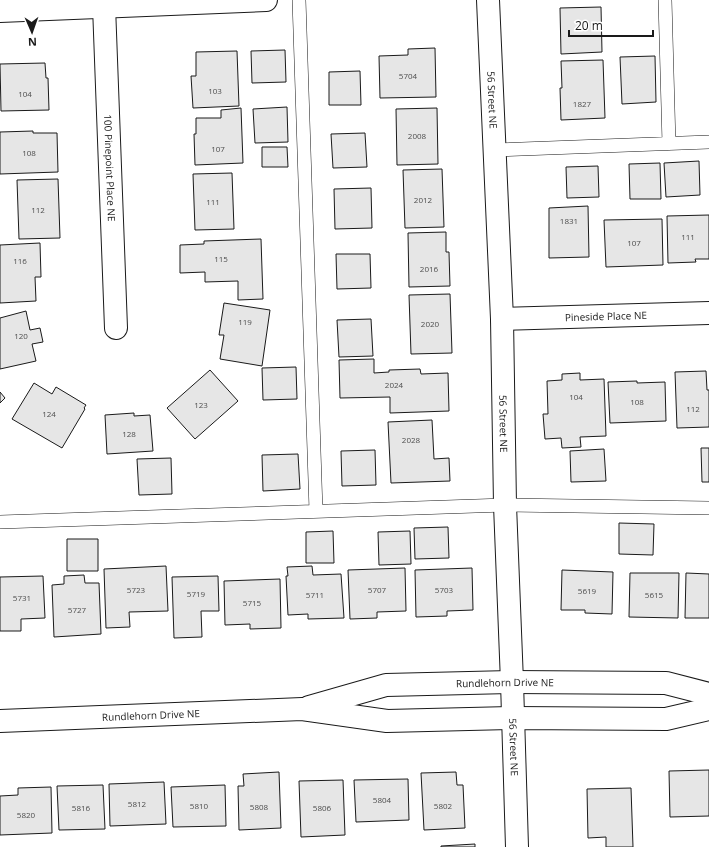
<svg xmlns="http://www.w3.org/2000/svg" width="709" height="847" font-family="'Open Sans',sans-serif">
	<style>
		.building { fill: #e6e6e6; stroke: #1a1a1a }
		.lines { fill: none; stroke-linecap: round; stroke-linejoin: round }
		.lane-casing { stroke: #1a1a1a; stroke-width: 14 }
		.street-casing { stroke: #1a1a1a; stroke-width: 24 }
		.secondary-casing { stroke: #1a1a1a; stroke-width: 24 }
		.lane { stroke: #fff; stroke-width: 13 }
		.street { stroke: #fff; stroke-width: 22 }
		.secondary { stroke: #fff; stroke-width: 22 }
		.labels { text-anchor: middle; stroke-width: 3; stroke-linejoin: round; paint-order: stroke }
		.number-label { font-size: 8px; fill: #4d4d4d }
		.street-label { font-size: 10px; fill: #1a1a1a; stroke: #fff }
	</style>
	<rect width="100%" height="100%" fill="#fff"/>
	<path class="building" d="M601,7L602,52L561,54L560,8Z
		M435,48L436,97L380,98L379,56L408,55V49Z
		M285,50L286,82L252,83L251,51Z
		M237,51L239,106L193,108L191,76H196V52Z
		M655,56L656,102L622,104L620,57Z
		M603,60L605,118L561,120L560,88H562L561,61Z
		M45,63L46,78H48L49,110L1,111L0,64Z
		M360,71L361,105H329V72Z
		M287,107L288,142L255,143L253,109Z
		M241,108L243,163L195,165L194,134H196V118H221V110Z
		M437,108L438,164L397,165L396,109Z
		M33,131V133H57L58,172L0,174V132Z
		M365,133L367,167L333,168L331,134Z
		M262,147H287L288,167H262Z
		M699,161L700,195L666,197L664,163Z
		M660,163L661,199H630L629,164Z
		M598,166L599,197L567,198L566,167Z
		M442,169L444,227L405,228L403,170Z
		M232,173L234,229L195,230L193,174Z
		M58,179L60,238L19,239L17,180Z
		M371,188L372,228L335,229L334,189Z
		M588,206L589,257L549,258V208Z
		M709,215V259H695L696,262L668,263L667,216Z
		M662,219L663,265L606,267L604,220Z
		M446,232V252H449L450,286L409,287L408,233Z
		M261,239L263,299L238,300V281L205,282V272L180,273V245L204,244V241Z
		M40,243L41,277H35L36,301L0,303V245Z
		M336,254H370L371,288L337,289Z
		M450,294L452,353L411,354L409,295Z
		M224,303L270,310L262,366L220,359L224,335H219Z
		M26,311L30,330L40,328L43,342L32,344L36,361L0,369V318Z
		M371,319L373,356L339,357L337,320Z
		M374,359V373L389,372V370L420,369L421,374L448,373L449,411L390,413V397L340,398L339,360Z
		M296,367L297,399L263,400L262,368Z
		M210,370L238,401L195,439L167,408Z
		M706,371L707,390H709V427L677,428L675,372Z
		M580,373V380L604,379L606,436L580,437L581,447L562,448L561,438L545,439L543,414H548L547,381L562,380V374Z
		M637,381V383L665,382L666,421L610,423L608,382Z
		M34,383L52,394L56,387L86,405L84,408L85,409L62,448L12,419Z
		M0,392L5,398L0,403Z
		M134,413V416L150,415L153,451L107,454L105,415Z
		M432,420L434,459L449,458L450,481L391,483L388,422Z
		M701,448H709V482H702Z
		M604,449L606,481L571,482L570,451Z
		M375,450L376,485L342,486L341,451Z
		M298,454L300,489L263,491L262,455Z
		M171,458L172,494L139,495L137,459Z
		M619,523L654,524L653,555L619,554Z
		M448,527L449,558L415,559L414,528Z
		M333,531L334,563H306V532Z
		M410,531L411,564L379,565L378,532Z
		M67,539H98V571H67Z
		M166,566L168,611L129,612L130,627L106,628L104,569Z
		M312,566L313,575L341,574L344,618L308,619V614L288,615L286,576H288L287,567Z
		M405,568L406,611L377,612V618L350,619L348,570Z
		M472,568L473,610L447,611V616L416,617L415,570Z
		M562,570L613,572L612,614L585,613V610H561Z
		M630,573H679L678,618L629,617Z
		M686,573L709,574V618H685Z
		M84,575L85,583H99L101,634L54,637L52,585L64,584V576Z
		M43,576L45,618L21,619V631H0V577Z
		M218,576L219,611H201L202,637L174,638L172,577Z
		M280,579L281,628L250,629V624L225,625L224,581Z
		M709,770V816L670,817L669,771Z
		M279,772L281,828L239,830L238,786H244L243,774Z
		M456,772L457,785H463L465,828L424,830L421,773Z
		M408,779L409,820L356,822L354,780Z
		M343,780L345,835L301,837L299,781Z
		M164,782L166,824L110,826L109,784Z
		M103,785L105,829L59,830L57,786Z
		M225,785L226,826L173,827L171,787Z
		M51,787L52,833L0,835V796L18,795V788Z
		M631,788L633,847H606V837L588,838L587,789Z
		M475,844V847H441V846Z"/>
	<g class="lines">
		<g class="lane-casing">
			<path id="lane" d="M299,0L316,511
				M665,0L669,144
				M494,150L709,142
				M0,522L505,505L709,508"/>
		</g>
		<g class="street-casing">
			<g id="street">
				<path id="s1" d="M488,0L502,319L505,505L512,682"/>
				<path id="s2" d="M104,6L116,328"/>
				<path d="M0,11L266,0"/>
				<path id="s3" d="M502,319L709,313"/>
			</g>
		</g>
		<g class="secondary-casing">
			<g id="secondary">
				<path id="s4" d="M512,682L517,847"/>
				<path id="s5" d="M309,707L386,685L512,682L666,683L709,694"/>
				<path id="s6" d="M0,721L302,709L387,721L514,718L666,719L709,709"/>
			</g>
		</g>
		<use href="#lane" class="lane"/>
		<use href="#street" class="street"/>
		<use href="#secondary" class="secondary"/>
	</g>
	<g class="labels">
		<g class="number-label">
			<text x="408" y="79">5704</text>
			<text x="215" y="94">103</text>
			<text x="25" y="97">104</text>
			<text x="582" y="107">1827</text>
			<text x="417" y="139">2008</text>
			<text x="218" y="152">107</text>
			<text x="29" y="156">108</text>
			<text x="423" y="203">2012</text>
			<text x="213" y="205">111</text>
			<text x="38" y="213">112</text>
			<text x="569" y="224">1831</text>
			<text x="688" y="240">111</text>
			<text x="634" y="246">107</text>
			<text x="221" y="262">115</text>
			<text x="20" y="264">116</text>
			<text x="429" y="272">2016</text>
			<text x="245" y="325">119</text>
			<text x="430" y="327">2020</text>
			<text x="21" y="339">120</text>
			<text x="394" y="388">2024</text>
			<text x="576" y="400">104</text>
			<text x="637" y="405">108</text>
			<text x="201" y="408">123</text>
			<text x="693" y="412">112</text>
			<text x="49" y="417">124</text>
			<text x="129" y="437">128</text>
			<text x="411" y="443">2028</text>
			<text x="136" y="593">5723</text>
			<text x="377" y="593">5707</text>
			<text x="444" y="593">5703</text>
			<text x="587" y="594">5619</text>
			<text x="196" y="597">5719</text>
			<text x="315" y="598">5711</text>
			<text x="654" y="598">5615</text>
			<text x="22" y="601">5731</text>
			<text x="252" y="606">5715</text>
			<text x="77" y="613">5727</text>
			<text x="382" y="803">5804</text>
			<text x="137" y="807">5812</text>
			<text x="199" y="809">5810</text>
			<text x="443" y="809">5802</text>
			<text x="259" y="810">5808</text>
			<text x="81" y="811">5816</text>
			<text x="322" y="811">5806</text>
			<text x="26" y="818">5820</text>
		</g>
		<g class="street-label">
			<text dy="4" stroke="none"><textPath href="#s1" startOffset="100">56 Street NE</textPath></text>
			<text dy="4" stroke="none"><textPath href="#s2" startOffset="162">100 Pinepoint Place NE</textPath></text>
			<text dy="4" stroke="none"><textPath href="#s3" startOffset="104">Pineside Place NE</textPath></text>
			<text dy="4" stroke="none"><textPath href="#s1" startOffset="424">56 Street NE</textPath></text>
			<text dy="4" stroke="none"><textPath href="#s5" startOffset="199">Rundlehorn Drive NE</textPath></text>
			<text dy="4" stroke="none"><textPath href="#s6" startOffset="151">Rundlehorn Drive NE</textPath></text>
			<text dy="4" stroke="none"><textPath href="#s4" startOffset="65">56 Street NE</textPath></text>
		</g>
	</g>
	<g transform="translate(32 32) rotate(178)" stroke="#ffffff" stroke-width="3" paint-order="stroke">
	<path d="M0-3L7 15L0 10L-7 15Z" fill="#1a1a1a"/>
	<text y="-6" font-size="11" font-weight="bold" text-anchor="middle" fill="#1a1a1a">N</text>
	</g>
	<path d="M569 30v6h84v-6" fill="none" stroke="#1a1a1a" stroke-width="2"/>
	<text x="575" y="30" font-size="12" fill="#1a1a1a" stroke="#ffffff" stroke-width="3" paint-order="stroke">20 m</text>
</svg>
